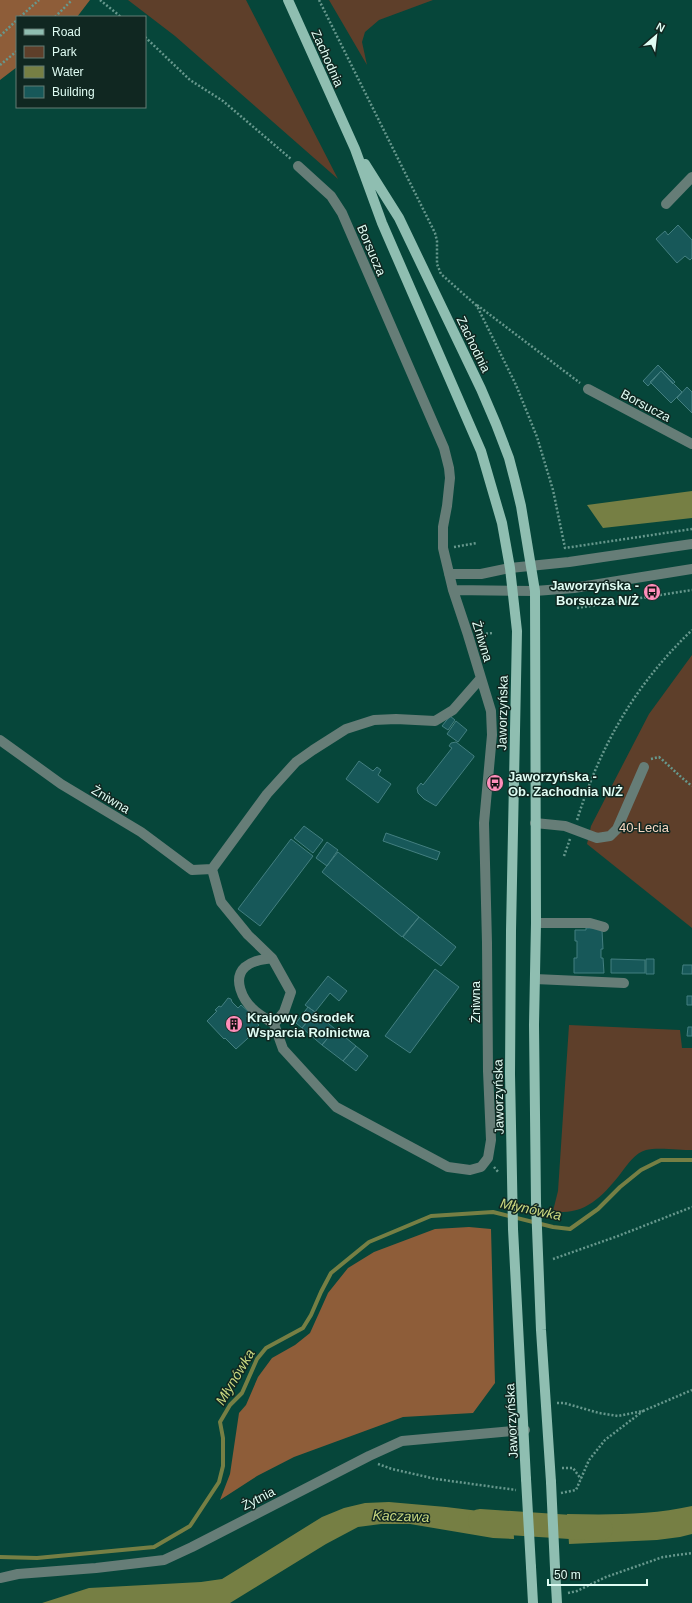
<svg xmlns="http://www.w3.org/2000/svg" width="692" height="1603" font-family="Arial,sans-serif">
	<style>
		.green { fill: #5e3f2a }
		.forest { fill: #8e5d39 }
		.water { fill: #767f44 }
		.lines { fill: none; stroke-linecap: round; stroke-linejoin: round }
		.stream { stroke: #767f44; stroke-width: 4 }
		.river { stroke: #767f44; stroke-width: 24 }
		.building { fill: #175859; stroke: #437f80 }
		.path { stroke: #67988d; stroke-width: 2.5; stroke-dasharray: 2 2; stroke-linecap: butt }
		.minor { stroke: #667d77; stroke-width: 10 }
		.major { stroke: #8fbeb1; stroke-width: 10 }
		.major-bridge { stroke: #8fbeb1; stroke-width: 10 }
		.labels { text-anchor: middle; stroke-width: 3; stroke-linejoin: round; paint-order: stroke }
		.street-label { font-size: 13px; fill: #dffcf3; stroke: #102721 }
		.poi-label { font-size: 13px; font-weight: bold; fill: #dffcf3; stroke: #102721; text-anchor: start }
		.park-label { font-size: 13px; fill: #f5d6c1; stroke: #102721 }
		.water-label { font-size: 14px; font-style: italic; fill: #cad880; stroke: #102721 }
	</style>
	<rect width="100%" height="100%" fill="#06463a"/>
	<path class="green" d="M128,0H246L338,179L175,36Z
		M329,0H433L379,20L365,32L362,42L367,65Z
		M692,655V928L587,844L591,826L649,714Z
		M569,1025L680,1030L682,1048H692V1150C681,1150 656,1147 646,1150C635,1153 628,1164 621,1173C604,1195 584,1217 553,1211L558,1191Z"/>
	<path class="forest" d="M0,0H90L77,17H17V67L0,80Z
		M469,1227L491,1229L495,1383L473,1413L403,1417L294,1457L257,1476L220,1500L230,1474L239,1413L246,1405L258,1377L272,1358L295,1345L310,1333L328,1293L348,1268L374,1252L435,1229Z"/>
	<path class="water" d="M692,491V518L603,528L587,505Z
		M389,1502L446,1507L513,1515L514,1539L493,1538L410,1524H381L358,1527L326,1544L230,1603H42L89,1588L201,1582L222,1579L322,1517L344,1508L365,1503Z
		M692,1506V1534L680,1537L657,1540L569,1544L567,1514C609,1515 651,1515 692,1506Z"/>
	<g class="lines">
		<path class="stream" d="M0,1557L37,1558L154,1547L190,1526L219,1482L223,1466V1438L220,1422L230,1405L242,1393L257,1359L266,1348L303,1328L311,1315L321,1292L331,1273L369,1242L431,1216L493,1212L553,1227L570,1229L598,1209L620,1187L641,1170L661,1160H692"/>
		<path class="river" d="M480,1521L601,1529"/>
	</g>
	<path class="building" d="M678,225L692,240V258L690,260L685,256L677,263L656,239L665,231L668,235Z
		M658,365L675,382L673,384L661,371L648,386L643,381Z
		M661,371L682,392L671,403L650,382Z
		M687,387L692,392V413L677,398Z
		M450,716L455,720L448,730L442,726Z
		M456,721L467,730L458,742L447,734Z
		M456,742L474,756V757L436,806L424,799L418,793L417,788L421,783L423,785L452,748L449,746L451,743Z
		M359,761L373,771L377,767L381,770L378,775L391,784L378,803L346,779Z
		M304,826L323,840L313,853L294,838Z
		M386,833L440,852L437,860L383,841Z
		M291,839L313,856L260,926L238,909Z
		M327,842L338,850L327,866L316,858Z
		M338,852L419,917L402,937L322,872Z
		M419,917L456,947L441,966L403,937Z
		M586,928H596L602,930L603,949H601V958H603L604,973H574V958H577V941H575V930H586Z
		M611,959L645,960V973H611Z
		M646,959H654V974H646Z
		M683,965H692V974H682Z
		M435,969L459,987L410,1053L385,1036Z
		M328,976L347,991L339,1001L330,993L315,1012L305,1005Z
		M687,996H692V1005H687Z
		M228,998L231,999L232,1002L238,1008L241,1005L249,1012L246,1016L252,1022L254,1021L259,1025L257,1027L258,1029L236,1049L225,1038L224,1039L207,1021L217,1011L215,1010L219,1006L221,1007L225,1002Z
		M308,1007L315,1012L302,1028L296,1023Z
		M315,1012L335,1029L322,1045L302,1028Z
		M688,1027H692V1036H687Z
		M335,1029L356,1046L343,1061L322,1045Z
		M356,1046L368,1056L356,1071L343,1061Z"/>
	<g class="lines">
		<path class="path" d="M100,0L121,17
			M319,0L435,233L437,241V264L441,274L477,306L516,385L537,437L553,490L565,548L692,529
			M20,17L39,0
			M55,17L72,0
			M0,36L17,20
			M145,37L190,80L223,101L291,159
			M0,65L17,51
			M477,305L580,383
			M454,547L477,543
			M577,608L692,590
			M478,634L494,633
			M651,759L659,757C671,767 680,777 692,786
			M577,820C601,744 635,685 692,630
			M564,856L570,839
			M494,1167L499,1173
			M553,1259L618,1236L692,1207
			M557,1403H564L599,1413L618,1416L643,1411L692,1390
			M378,1464L392,1469L436,1479L516,1490
			M562,1468H573L581,1479
			M561,1493L576,1490L589,1460L605,1440L643,1411
			M568,1593L577,1591L606,1577L663,1557L692,1553"/>
		<path class="minor" d="M666,204L692,177
			M588,389L692,444
			M449,574H481L510,568L569,562L692,544
			M453,590L535,591L574,588L692,569
			M0,740L61,784L141,832L192,870L212,869
			M535,823L565,826L597,838L610,836L617,829L644,767
			M212,869L267,794L296,762L313,750L346,729L374,720L396,719L435,721L453,710L481,678
			M212,869L221,902L248,935L272,958
			M536,923H590L604,927
			M535,979L624,983
			M274,1024C267,1019 259,1015 253,1009C243,1000 232,979 245,967C253,960 262,960 272,958L291,992L284,1012L274,1024L283,1049L336,1107L448,1167L470,1170L481,1167L488,1158L491,1140L488,1071L487,943L484,823L492,735L491,711L468,635L453,590L443,548V527L447,506L450,478L449,468L444,448L342,213L331,196L298,166
			M0,1578L18,1574L96,1568L164,1560L192,1547L369,1456L402,1441L525,1430"/>
		<path class="major" d="M288,0L355,149L382,223L481,451L502,523L510,568L517,631L511,931L510,1074L513,1229L526,1479
			M365,164L399,218L481,389L496,424L509,458L515,481L521,506L535,591L536,923L534,1025L536,1203L541,1330L551,1482
			M531,1567L533,1603
			M555,1568L557,1603"/>
		<path class="major-bridge" d="M526,1479L531,1567
			M551,1482L555,1568"/>
	</g>
	<defs>
		<g id="bus-disc" transform="scale(0.9)"><circle r="9.5" fill="#ff8eba" stroke="#102721"/><path d="M-5-6H5V4H4V6H2V4H-2V6H-4V4H-5ZM-3.5-4V0h7V-4ZM-3.5 1.2v1.5H-2V1.2ZM2 1.2v1.5H3.5V1.2Z" fill="#111"/></g>
		<g id="building-disc" transform="scale(0.9)"><circle r="9.5" fill="#ff8eba" stroke="#102721"/><path d="M-4-6H4V6H1V3H-1V6H-4ZM-2.5-4.3h1.7v1.8h-1.7ZM.8-4.3h1.7v1.8H.8ZM-2.5-1h1.7V.8h-1.7ZM.8-1h1.7V.8H.8Z" fill="#111"/></g>
	</defs>
	<g fill-rule="evenodd">
		<use href="#bus-disc" x="652" y="592"/>
		<use href="#bus-disc" x="495" y="783"/>
		<use href="#building-disc" x="234" y="1024"/>
	</g>
	<g class="labels">
		<g class="street-label">
			<text transform="translate(328 58) rotate(66)" y="5">Zachodnia</text>
			<text transform="translate(372 250) rotate(67)" y="5">Borsucza</text>
			<text transform="translate(474 344) rotate(64)" y="5">Zachodnia</text>
			<text transform="translate(646 405) rotate(28)" y="5">Borsucza</text>
			<text transform="translate(483 641) rotate(73)" y="5">Żniwna</text>
			<text transform="translate(502 713) rotate(-89)" y="5">Jaworzyńska</text>
			<text transform="translate(111 799) rotate(31)" y="5">Żniwna</text>
			<text transform="translate(475 1002) rotate(-90)" y="5">Żniwna</text>
			<text transform="translate(498 1097) rotate(-91)" y="5">Jaworzyńska</text>
			<text transform="translate(511 1421) rotate(-93)" y="5">Jaworzyńska</text>
			<text transform="translate(258 1498) rotate(-27)" y="5">Żytnia</text>
		</g>
		<g class="poi-label">
			<text x="639" y="590" text-anchor="end">Jaworzyńska -<tspan x="639" dy="15">Borsucza N/Ż</tspan></text>
			<text x="508" y="781">Jaworzyńska -<tspan x="508" dy="15">Ob. Zachodnia N/Ż</tspan></text>
			<text x="247" y="1022">Krajowy Ośrodek<tspan x="247" dy="15">Wsparcia Rolnictwa</tspan></text>
		</g>
		<g class="park-label">
			<text x="644" y="832">40-Lecia</text>
		</g>
		<g class="water-label">
			<text transform="translate(531 1209) rotate(12)" y="5">Młynówka</text>
			<text transform="translate(235 1377) rotate(-59)" y="5">Młynówka</text>
			<text transform="translate(401 1516) rotate(2)" y="5">Kaczawa</text>
		</g>
	</g>
	<rect x="16" y="16" width="130" height="92" fill="#102721" stroke="#637c75"/>
	<rect x="24" y="29" width="20" height="6" fill="#8fbeb1" stroke="#637c75"/>
	<text x="52" y="36" font-size="12" fill="#dffcf3">Road</text>
	<rect x="24" y="46" width="20" height="12" fill="#5e3f2a" stroke="#637c75"/>
	<text x="52" y="56" font-size="12" fill="#dffcf3">Park</text>
	<rect x="24" y="66" width="20" height="12" fill="#767f44" stroke="#637c75"/>
	<text x="52" y="76" font-size="12" fill="#dffcf3">Water</text>
	<rect x="24" y="86" width="20" height="12" fill="#175859" stroke="#637c75"/>
	<text x="52" y="96" font-size="12" fill="#dffcf3">Building</text>
	<g transform="translate(656 36) rotate(28)" stroke="#102721" stroke-width="3" paint-order="stroke">
	<path d="M0-3L7 15L0 10L-7 15Z" fill="#dffcf3"/>
	<text y="-6" font-size="11" font-weight="bold" text-anchor="middle" fill="#dffcf3">N</text>
	</g>
	<path d="M548 1579v6h99v-6" fill="none" stroke="#dffcf3" stroke-width="2"/>
	<text x="554" y="1579" font-size="12" fill="#dffcf3" stroke="#102721" stroke-width="3" paint-order="stroke">50 m</text>
</svg>
